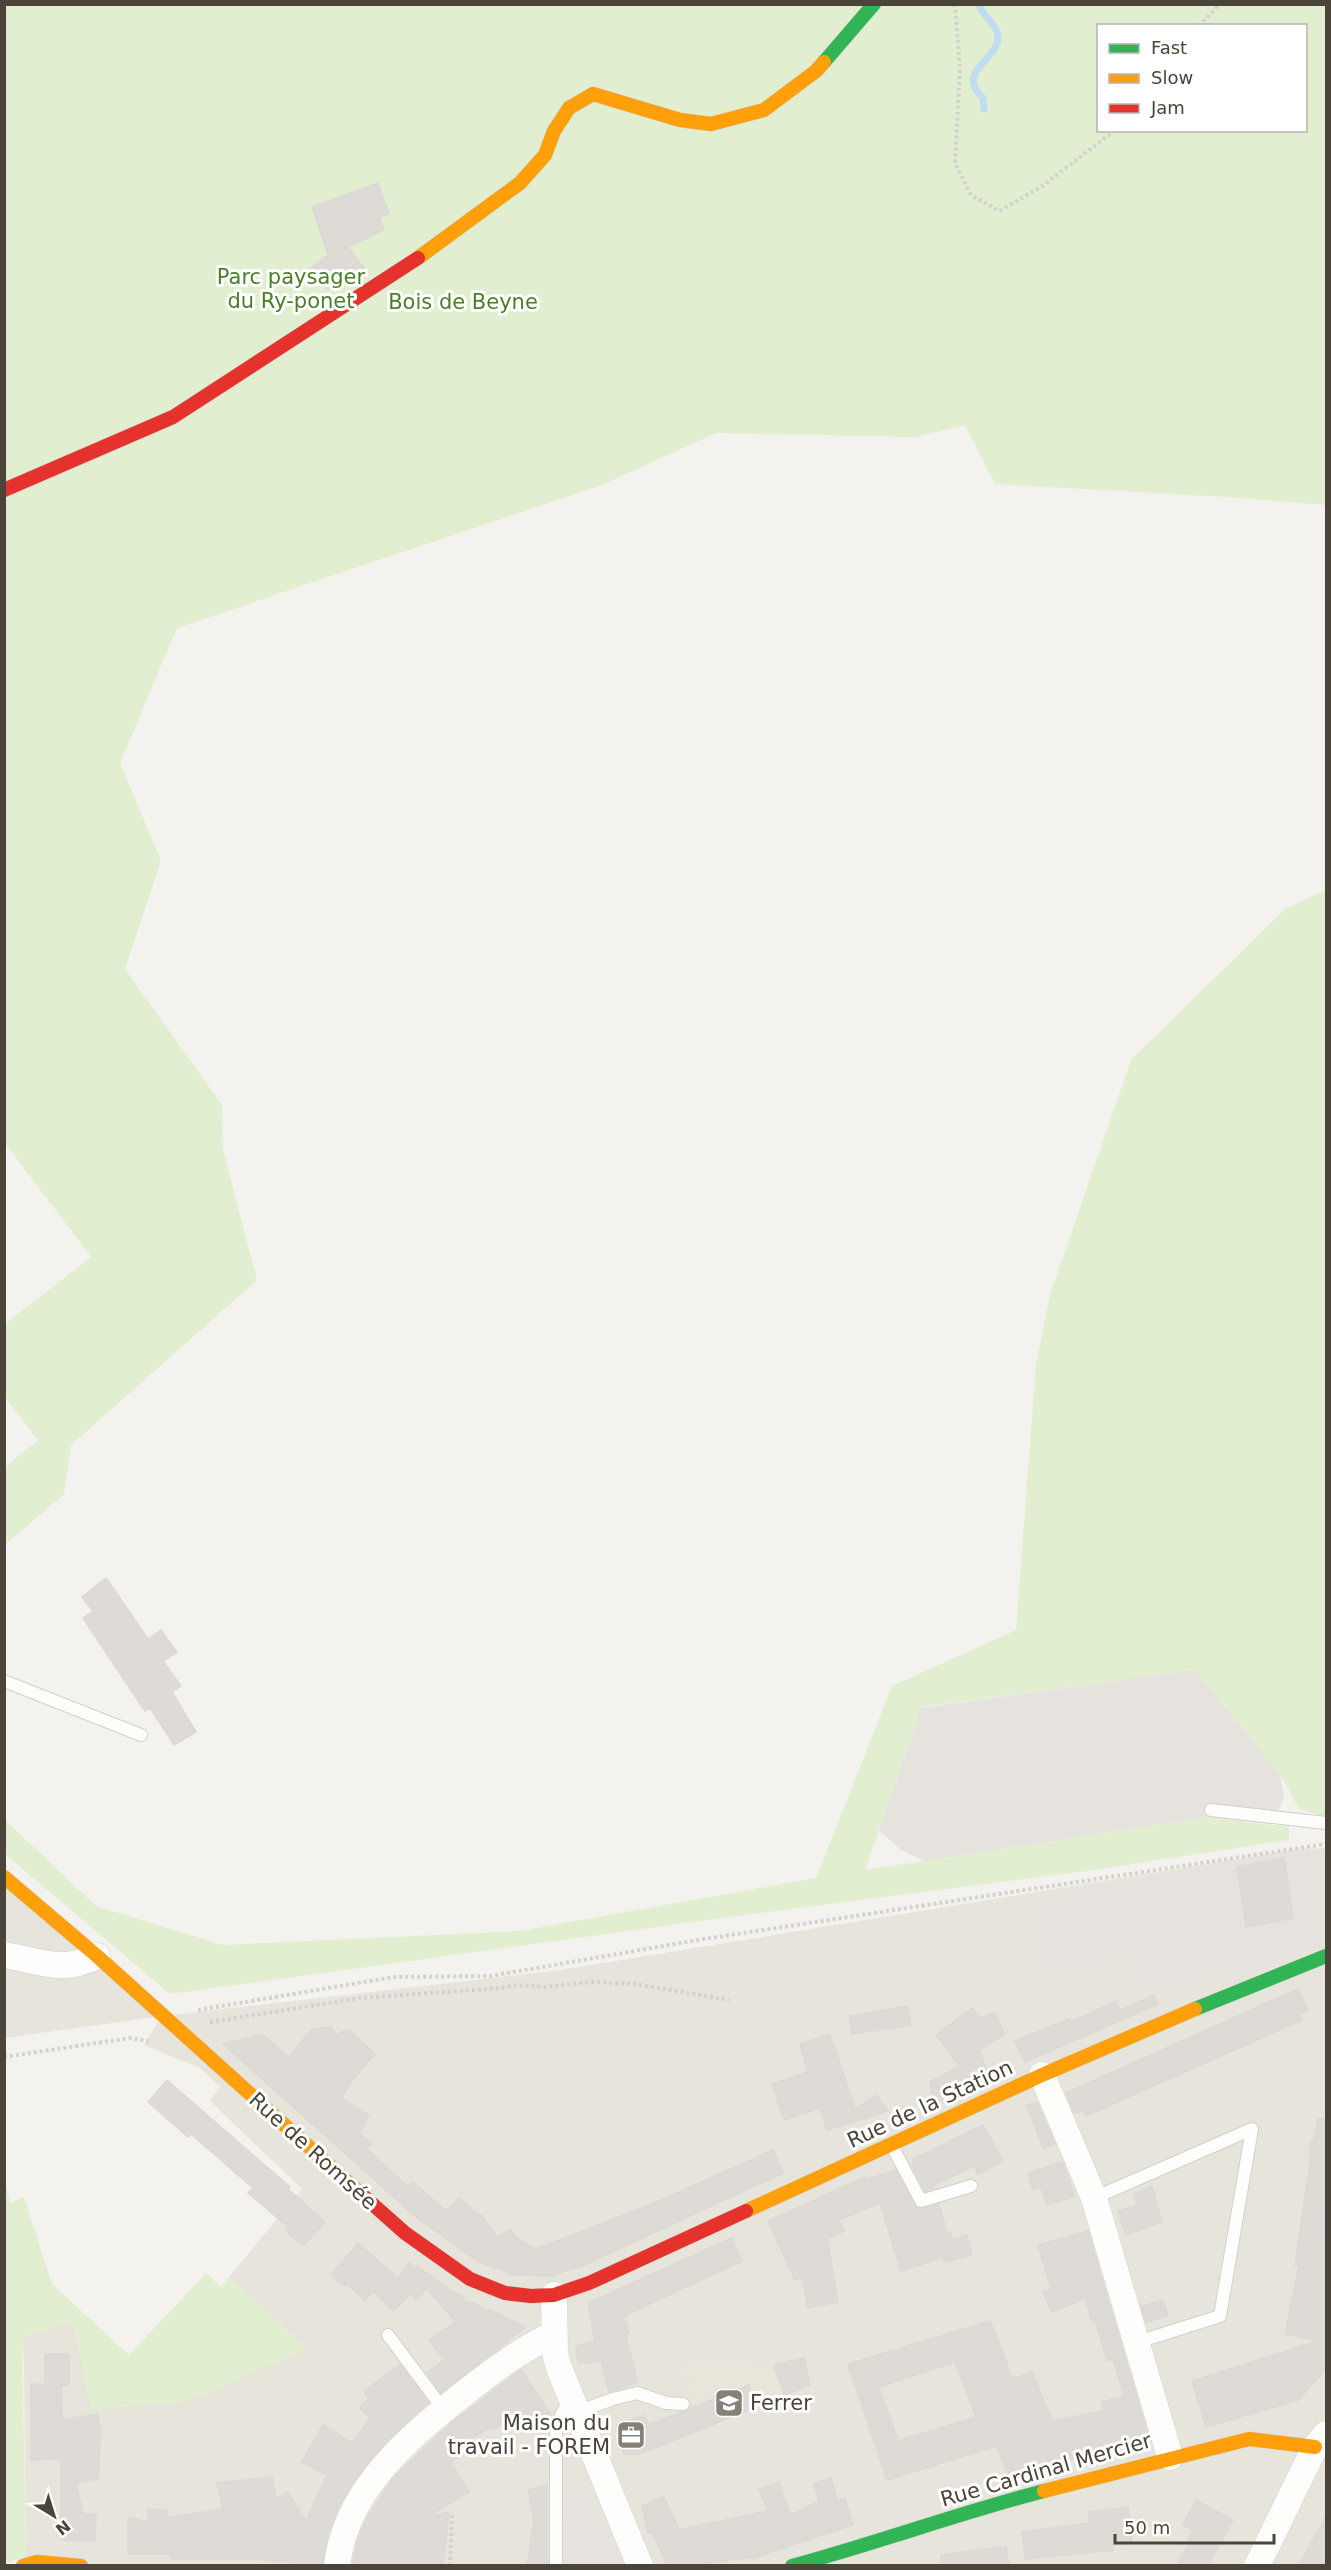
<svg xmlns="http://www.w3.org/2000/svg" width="1331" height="2570" font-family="'DejaVu Sans',sans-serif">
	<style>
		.residential { fill: #e7e4dc }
		.industrial { fill: #e6e2de }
		.education { fill: #eae5da }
		.green { fill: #e1eecf; fill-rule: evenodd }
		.parking { fill: #e6e3df }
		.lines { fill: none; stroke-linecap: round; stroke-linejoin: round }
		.stream { stroke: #c0ddf1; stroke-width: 7 }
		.building { fill: #dedbd6; stroke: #dcd9d4; stroke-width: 1.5; fill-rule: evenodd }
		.lane-casing { stroke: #d2d0cb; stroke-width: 14 }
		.street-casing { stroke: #d2d0cb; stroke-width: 27 }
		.fast-casing { stroke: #d3cfc5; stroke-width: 15 }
		.slow-casing { stroke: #d3cfc5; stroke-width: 15 }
		.jam-casing { stroke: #d3cfc5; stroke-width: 15 }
		.path { stroke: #d3d2cc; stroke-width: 4; stroke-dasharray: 3 3; stroke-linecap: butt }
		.lane { stroke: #fdfdfc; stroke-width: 12 }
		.street { stroke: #fdfdfc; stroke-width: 26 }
		.fast { stroke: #30b455; stroke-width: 14 }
		.slow { stroke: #ff9f0a; stroke-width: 14 }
		.jam { stroke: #e5322d; stroke-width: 14 }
		.labels { text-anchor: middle; stroke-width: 6; stroke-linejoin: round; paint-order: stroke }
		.park-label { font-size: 21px; fill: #4a7f2a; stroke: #fff }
		.street-label { font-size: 21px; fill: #4b4439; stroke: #fff }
		.poi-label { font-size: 21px; fill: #4b4439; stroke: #fff; text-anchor: start }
	</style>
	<rect width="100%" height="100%" fill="#f4f2ee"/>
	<path class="residential" d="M1326,1848V2565H37L26,2557L24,2363L22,2337L73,2321L91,2410L306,2348L229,2277L302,2189L210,2101L220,2087L200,2068L144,2045L162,2016L5,2038L4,1884L163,2016L561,1970L1292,1850Z"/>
	<path class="industrial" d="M1195,1670L1280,1774L1284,1798L1271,1824L1208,1817L924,1861L901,1850L879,1830L921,1708Z
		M1326,1850V1944L1251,1973L1137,1992L1130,1961L1037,1971L1025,1901L1256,1858Z"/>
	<path class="education" d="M702,2355H756L759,2368L804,2358L810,2385L663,2445L654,2423L694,2407L691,2399H685L682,2393L691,2381L688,2376L680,2374L678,2366Z"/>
	<path class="green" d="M4,5H1326V505L1226,497L995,484L965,425L916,437L716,433L602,485L177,628L120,763L161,861L125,969L222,1105L223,1150L257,1280L71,1445L64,1494L5,1545V1467L38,1440L5,1397V1324L91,1257L5,1143ZM1098,26H1306V130H1098Z
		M1326,890V1817L1299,1809L1280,1774L1195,1670L921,1707L865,1870L1209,1817L1289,1827V1840L1087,1871L729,1917L170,1994L5,1854L4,1819L96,1906L223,1945L520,1931L816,1878L892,1686L1016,1630L1036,1365L1050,1295L1131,1060L1285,909Z
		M4,2177L10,2203L24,2197L52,2284L129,2355L206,2273L221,2287L229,2277L307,2349L190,2401L91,2410L73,2322L22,2337L26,2557L5,2563Z"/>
	<path class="parking" d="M567,2491L587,2495L624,2565H563Z"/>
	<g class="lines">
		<path class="stream" d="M979,4C982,17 997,23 998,37C1000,58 954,72 983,98L984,109"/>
	</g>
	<path class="building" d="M378,183L389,214L379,217L384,230L348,247L366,271L342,287L338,282L327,289L311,268L328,255L312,207Z
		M106,1578L148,1639L161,1630L177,1652L163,1661L181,1686L172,1692L196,1732L174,1745L150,1708L145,1711L83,1618L93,1611L82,1597Z
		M1284,1858L1293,1918L1246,1927L1237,1867Z
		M1298,1989L1308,2010L1299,2014L1302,2020L1086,2116L1084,2111L1075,2113L1066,2093Z
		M1154,1995L1158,2004L1025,2062L1015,2041L1069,2019L1071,2022L1116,2001L1120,2010Z
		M908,2006L911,2025L852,2034L849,2016Z
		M972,2008L981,2019L994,2012L1005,2034L979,2050L990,2078L934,2104L930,2081L960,2067L936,2035Z
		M330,2027L337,2035L345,2030L350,2031L375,2054L354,2078L341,2098L369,2115L359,2133L372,2144L367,2149L408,2187L413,2182L446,2211L459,2198L480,2216L481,2215L497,2237L510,2230L519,2240L536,2249L645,2207L773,2150L783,2173L582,2266L550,2276L510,2275L498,2267L496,2269L479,2262L417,2218L223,2044L262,2034L289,2057L311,2030Z
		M830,2034L855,2109L876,2095L888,2111L827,2130L820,2108L784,2120L772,2084L808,2072L800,2044Z
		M167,2080L290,2187L288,2189L325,2222L303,2246L286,2231L288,2227L248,2193L253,2188L191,2134L188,2137L148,2102Z
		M1037,2102L1055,2144L1043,2149L1027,2105Z
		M1318,2119H1326V2369L1298,2400L1206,2427L1192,2381L1318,2341L1285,2334L1299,2266L1295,2265L1311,2156H1309L1311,2140H1314Z
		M983,2125L1003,2161L978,2175L975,2166L933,2185L934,2188L925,2191L912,2165H914L912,2160Z
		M1062,2162L1075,2196L1047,2205L1041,2187L1033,2190L1028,2173Z
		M896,2170L916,2207L923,2209L939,2204L947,2233L950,2232L952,2240L967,2235L972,2255L945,2262L943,2257L901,2271L880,2203L839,2220L844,2231L827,2239L838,2302L808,2308L802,2277L795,2280L768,2221L865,2177L866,2180Z
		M1152,2186L1162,2222L1126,2235L1118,2211L1137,2205L1134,2194Z
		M1088,2231L1149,2439L1007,2475L997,2446L887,2480L848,2364L990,2321L1013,2379L1032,2371L1052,2421L1104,2411L1101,2402L1124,2396L1113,2359L1107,2361L1095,2320L1092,2321L1085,2299L1051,2312L1043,2292L1051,2289L1038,2245ZM955,2362L976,2417L898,2441L879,2387Z
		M732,2238L742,2261L624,2316L629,2333L625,2334L638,2382L609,2392L601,2360L587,2363L578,2362L576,2346L595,2341L588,2303Z
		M358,2243L398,2278L409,2262L415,2269L417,2266L450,2290L464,2297L460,2301L475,2303L489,2312L490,2310L526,2327L441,2393L427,2373L444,2360L429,2340L456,2322L427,2289L416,2300L412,2293L393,2311L373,2291L365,2300L346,2283L344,2286L331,2275Z
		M1163,2300L1168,2316L1146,2322L1141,2306Z
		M45,2354H69V2385H61L62,2420L97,2414L101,2429L98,2479L76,2483L83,2514H96L95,2541L61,2540V2459L31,2460V2384H45Z
		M804,2358L810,2385L784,2395L774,2365Z
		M400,2365L428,2403L389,2439L353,2483L339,2506L328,2533L322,2565H292L291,2562L252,2559H171V2554H128V2517L148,2522V2509L167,2510V2518L223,2509L217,2483L272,2477L276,2499L288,2492L306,2521L327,2475L302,2462L323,2425L353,2443L370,2418L360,2408L368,2399L364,2391Z
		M521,2370L552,2416V2419L519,2433L510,2418L495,2429L492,2426L459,2446L463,2452L451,2462L469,2492L433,2513L434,2516L449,2512L443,2565H352L357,2543L366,2520L393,2478L451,2423Z
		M749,2385L756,2407L637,2455L624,2454L617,2425L644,2415L648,2425Z
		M831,2478L838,2501L845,2498L853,2525L751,2559L750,2557L698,2565H667L652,2532L648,2533L642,2506L664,2497L679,2530L768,2511L759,2489L779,2482L790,2515L819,2501L814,2484Z
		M547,2485V2565H527L534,2520L528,2490Z
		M1196,2500L1233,2520L1208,2565H1177L1191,2540L1188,2539L1193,2530L1183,2525Z
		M1128,2507L1132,2543L1112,2545L1113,2550L1025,2559L1022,2532L1090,2523L1089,2512Z
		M1326,2516V2565H1299Z
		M1006,2546L1009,2565H942L941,2555Z"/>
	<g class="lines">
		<g class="lane-casing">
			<path id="lane" d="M4,1681L141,1735
				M1211,1810L1326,1823
				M892,2146L921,2201L971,2186
				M1094,2198L1252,2129L1220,2316L1138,2342
				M388,2335L444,2410
				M577,2412L613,2399L637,2393L666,2403L683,2404
				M556,2566V2433L562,2413L571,2398"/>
		</g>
		<g class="street-casing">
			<path id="street" d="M4,1955C42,1961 60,1974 97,1956
				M1042,2075L1094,2198L1170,2457
				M554,2295L555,2353L559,2368L640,2566
				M337,2566C345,2491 407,2439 462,2395C491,2372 520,2350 554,2334
				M1257,2566L1315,2447L1326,2434"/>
		</g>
		<g class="fast-casing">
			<path id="fast" d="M824,62L874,4
				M1195,2009L1326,1956
				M792,2566C877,2543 959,2513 1044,2491"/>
		</g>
		<g class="slow-casing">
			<path id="slow" d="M418,258L520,183L545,155L554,131L569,108L593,94L680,120L711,124L764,110L816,71L824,62
				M4,1877L97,1956L360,2193
				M746,2211L1042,2075L1195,2009
				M1044,2491L1249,2439L1315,2447
				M23,2566L37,2562L81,2566"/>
		</g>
		<g class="jam-casing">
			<path id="jam" d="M4,490L173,417L418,258
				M360,2193L405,2233L470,2279L505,2293L531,2296L554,2295L589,2283L746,2211"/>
		</g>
		<path class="path" d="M955,4L960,69L955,163L971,195L999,211L1041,187L1115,130
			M1199,26L1220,4
			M198,2010L394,1977L490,1976L704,1939L1326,1844
			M210,2022L361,1998L500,1988L517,1985L544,1987L593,1982L635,1984L729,2000
			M4,2057L130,2038L149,2041
			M450,2566L452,2514"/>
		<use href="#lane" class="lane"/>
		<use href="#street" class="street"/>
		<use href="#fast" class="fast"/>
		<use href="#slow" class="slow"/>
		<use href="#jam" class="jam"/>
	</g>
	<defs>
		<g id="school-square" transform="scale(1.5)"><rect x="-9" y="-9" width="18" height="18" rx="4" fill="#868178" stroke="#fff"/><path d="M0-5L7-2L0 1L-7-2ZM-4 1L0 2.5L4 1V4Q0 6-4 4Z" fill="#fff"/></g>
		<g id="office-square" transform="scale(1.5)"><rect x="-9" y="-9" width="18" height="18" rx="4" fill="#868178" stroke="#fff"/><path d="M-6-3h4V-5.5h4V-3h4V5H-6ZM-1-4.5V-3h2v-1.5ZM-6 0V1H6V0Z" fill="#fff"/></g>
	</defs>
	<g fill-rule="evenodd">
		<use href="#school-square" x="729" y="2403"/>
		<use href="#office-square" x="631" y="2435"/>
	</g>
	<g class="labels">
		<g class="park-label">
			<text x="291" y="284">Parc paysager<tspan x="291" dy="24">du Ry-ponet</tspan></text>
			<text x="463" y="309">Bois de Beyne</text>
		</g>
		<g class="street-label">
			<text transform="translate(930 2104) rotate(-25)" y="7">Rue de la Station</text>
			<text transform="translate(313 2151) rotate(42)" y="7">Rue de Romsée</text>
			<text transform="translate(1046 2470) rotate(-16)" y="7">Rue Cardinal Mercier</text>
		</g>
		<g class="poi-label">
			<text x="750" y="2410">Ferrer</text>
			<text x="610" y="2430" text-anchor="end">Maison du<tspan x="610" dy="24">travail - FOREM</tspan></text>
		</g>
	</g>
	<rect width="1331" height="2570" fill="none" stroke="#4b4439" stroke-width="12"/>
	<rect x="1097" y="24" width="210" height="108" fill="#ffffff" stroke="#b7b4b0" stroke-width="1.5"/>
	<rect x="1109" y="44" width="30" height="9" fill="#30b455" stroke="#b7b4b0" stroke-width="1.5"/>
	<text x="1151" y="54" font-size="18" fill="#4b4439">Fast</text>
	<rect x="1109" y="74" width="30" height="9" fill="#ff9f0a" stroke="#b7b4b0" stroke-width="1.5"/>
	<text x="1151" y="84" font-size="18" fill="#4b4439">Slow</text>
	<rect x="1109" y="104" width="30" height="9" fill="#e5322d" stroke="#b7b4b0" stroke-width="1.5"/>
	<text x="1151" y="114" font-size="18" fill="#4b4439">Jam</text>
	<g transform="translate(54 2516) rotate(142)" stroke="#ffffff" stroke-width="4.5" paint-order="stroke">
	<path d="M0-4.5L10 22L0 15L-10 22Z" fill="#4b4439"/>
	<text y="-9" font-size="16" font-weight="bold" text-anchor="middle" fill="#4b4439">N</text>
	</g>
	<path d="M1115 2534v9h159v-9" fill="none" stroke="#4b4439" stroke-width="3"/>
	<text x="1124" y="2534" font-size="18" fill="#4b4439" stroke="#ffffff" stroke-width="4.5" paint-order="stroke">50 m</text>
</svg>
